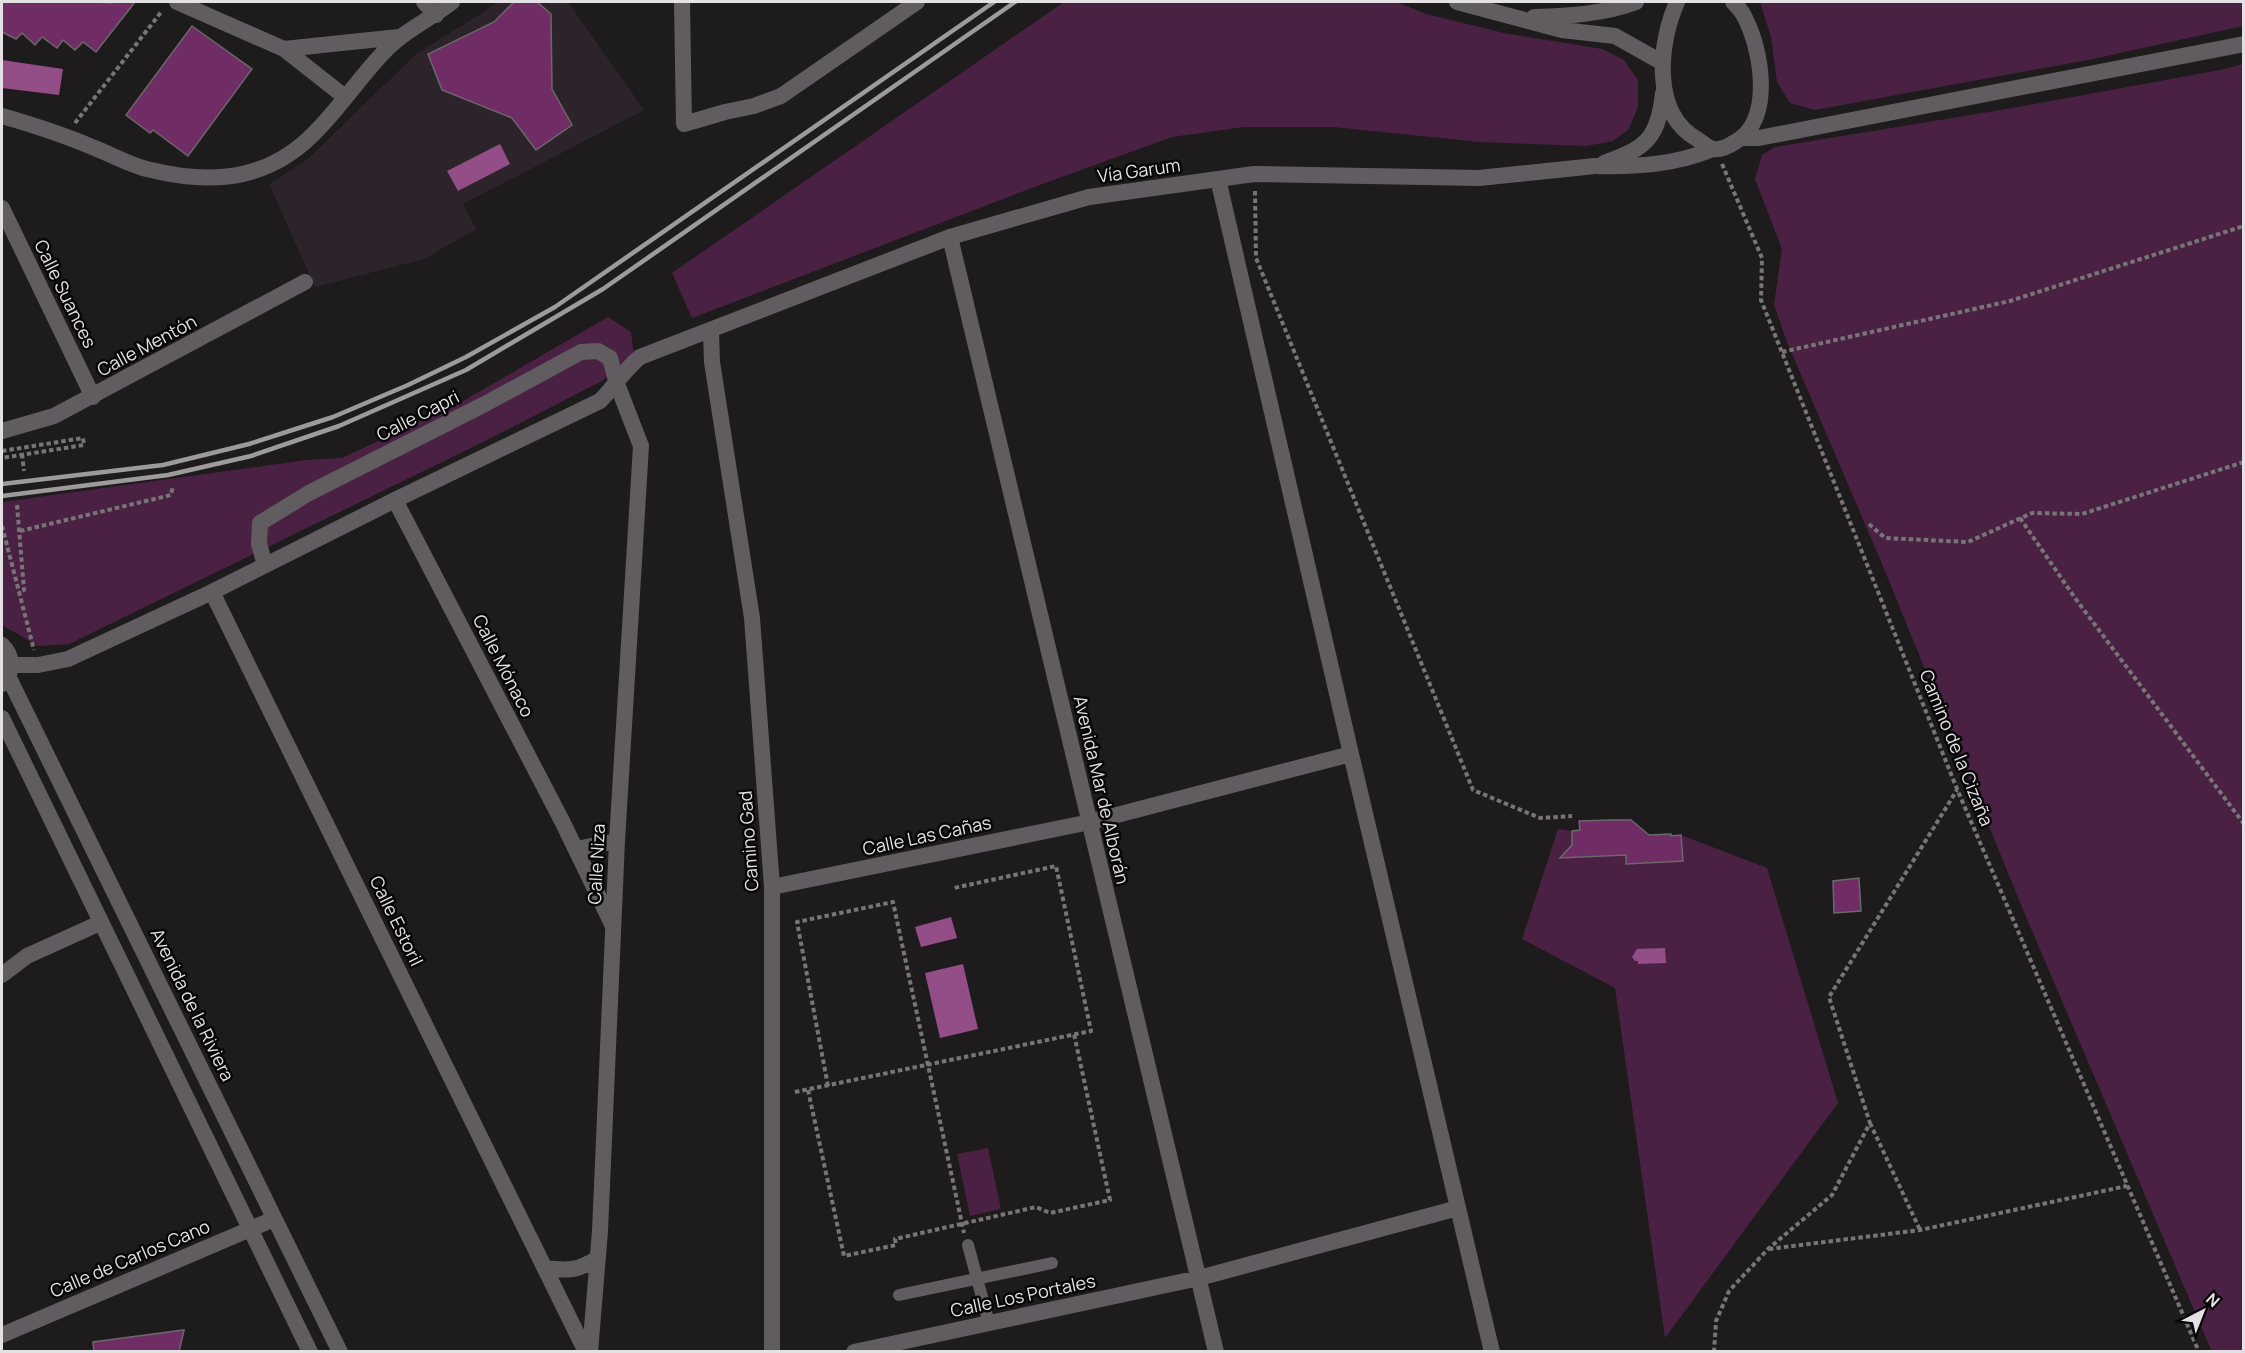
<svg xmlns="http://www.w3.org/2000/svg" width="2245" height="1353" font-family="Manrope,sans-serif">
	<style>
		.built { fill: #2c242a }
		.green { fill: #4a2143 }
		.water { fill: #934d87 }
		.building { fill: #702c65; stroke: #6b686a; stroke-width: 1.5 }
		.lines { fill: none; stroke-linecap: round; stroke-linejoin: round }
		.path { stroke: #787577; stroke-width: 4; stroke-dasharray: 4.5 3; stroke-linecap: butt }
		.service { stroke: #605c5f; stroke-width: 12 }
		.minor { stroke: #605c5f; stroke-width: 16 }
		.tertiary { stroke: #605c5f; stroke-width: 16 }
		.rail { stroke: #9d9a9c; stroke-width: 4.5 }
		.labels { text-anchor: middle; stroke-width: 5; stroke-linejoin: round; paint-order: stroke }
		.street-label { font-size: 18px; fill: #e3e1e3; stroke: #080707 }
	</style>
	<rect width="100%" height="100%" fill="#1e1b1d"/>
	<path class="built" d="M497,2H568L644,110L463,204L476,229L424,259L315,287L269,184L308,159L416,54L479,15Z"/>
	<path class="green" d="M1064,2H1397L1426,14L1504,33L1602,49L1624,60L1638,80V107L1628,130L1613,141L1586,146L1479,142L1334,127H1244L1172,137L1037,186L692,318L672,273Z
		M1760,2H2243V26L2093,59L1815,110L1790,103L1777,82L1771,37Z
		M2243,64L2244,1351L2212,1352L2024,912L1880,559L1787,342L1774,305L1782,249L1755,179L1762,155L1775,147L2007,109L2225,69Z
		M608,317L631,332L634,355L602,381L481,443L69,644L38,646L2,625V502L307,460L342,458L465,400Z
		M1558,829L1572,831V845L1570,855L1573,858L1626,854L1627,864L1683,861L1681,835L1767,868L1838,1103L1665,1338L1615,988L1522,939Z
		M988,1148L1001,1209L970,1216L957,1154Z"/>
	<path class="water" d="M2,60L63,69L59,95L2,88Z
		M500,144L510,164L458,191L447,171Z
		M951,917L957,938L921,947L915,927Z
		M1665,948L1666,963L1638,964V961H1635L1632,957L1637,949Z
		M963,964L978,1029L940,1038L925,973Z"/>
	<path class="building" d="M2,2H99L111,3L113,2H135L96,52L83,42L75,50L63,40L57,48L42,37L35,45L22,33L16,39L2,32Z
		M514,2H537L551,14L552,89L572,125L536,150L512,118L442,90L428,54L494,22Z
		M192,26L252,69L188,156L153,130L150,133L126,115Z
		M1611,820H1631L1649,835L1671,834V836L1681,835L1683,861L1626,864V855L1560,858L1572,845V831L1580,830L1579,821Z
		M1859,878L1861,911L1834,913L1833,881Z
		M184,1330L179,1352H94L93,1342Z"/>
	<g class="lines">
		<path class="path" d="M75,123L162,11
			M1722,164L1762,258L1761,300L1957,789L2199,1352
			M1255,191L1256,258L1473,790L1540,818L1572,816
			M1782,352L2010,301L2244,226
			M2,451L83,438L84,445L2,458
			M22,454L24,471
			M17,505L24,590L19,592
			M2020,518L2075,598L2244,824
			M1869,524L1885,538L1968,542L2032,513L2082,514L2244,462
			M2,526L34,650
			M20,531L171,495L173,486
			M828,1086L797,922L893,902L964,1233
			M808,1090L844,1256L896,1245L895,1239L1036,1207L1050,1213L1110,1200L1074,1034
			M795,1092L1091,1031L1056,866L954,888
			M1870,1123L1920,1230
			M1769,1249L1920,1230L2127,1186
			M1714,1352L1716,1321L1729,1291L1768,1249L1832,1195L1870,1123L1829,997L1957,790"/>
		<path class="service" d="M968,1245L989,1323
			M899,1295L1052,1263"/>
		<path class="minor" d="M424,2L436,15
			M682,2L684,124L725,112L754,106L781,96L917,2
			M1457,2L1562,30L1615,36L1663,63
			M1677,2C1659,43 1651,113 1697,139C1702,142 1708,148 1713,149C1720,150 1729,146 1735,142C1774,121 1762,49 1744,16C1742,11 1737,6 1733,2
			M1534,17C1569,16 1604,14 1636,2
			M1744,138H1759L2244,44
			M1604,163C1646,148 1658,139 1663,93
			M1595,166C1636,167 1675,165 1713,149
			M1218,179L1351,754L1492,1352
			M2,208L93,397
			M950,237L1216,1352
			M711,332L712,362L752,618L772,887V1352
			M2,431L54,416L305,282
			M395,500L562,821L612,924
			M265,565L259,544L260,523L309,493L485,404L581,352L598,351L610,358L617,384L641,446L617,841L600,1231L590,1352
			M212,592L586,1352
			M8,676L340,1352
			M2,718L310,1352
			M576,849L617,841
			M772,887L1090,822L1351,754
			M2,975L27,956L100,923
			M545,1268C568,1271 577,1271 598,1258
			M2,1335L274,1219
			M854,1352L1199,1278L1458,1208"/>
		<path class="tertiary" d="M177,2L284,49L345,97
			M284,49L399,37
			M2,116C33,125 62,134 92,147C111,154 131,166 151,170C217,186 274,179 321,126C343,103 361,76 383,53C402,32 429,20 452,2
			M2,645C14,657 14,672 2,684
			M11,665H38L68,659L212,592L395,500L600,401C614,387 624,370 640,357L950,237L1089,197L1254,174L1479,178L1595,166"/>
		<path class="rail" d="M2,484L163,465L249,444L333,417L408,385L466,357L555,307L994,2
			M2,496L168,475L251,456L339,426L466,370L603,289L1015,2"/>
	</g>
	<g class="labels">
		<g class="street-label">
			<text transform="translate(1139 171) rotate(-8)" y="6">Vía Garum</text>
			<text transform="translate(65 294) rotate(64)" y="6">Calle Suances</text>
			<text transform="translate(147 346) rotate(-28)" y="6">Calle Mentón</text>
			<text transform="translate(418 416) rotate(-27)" y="6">Calle Capri</text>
			<text transform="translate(503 666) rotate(63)" y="6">Calle Mónaco</text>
			<text transform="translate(1956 748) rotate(68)" y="6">Camino de la Cizaña</text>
			<text transform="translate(1101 790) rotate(77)" y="6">Avenida Mar de Alborán</text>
			<text transform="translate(927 836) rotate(-12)" y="6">Calle Las Cañas</text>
			<text transform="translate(749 841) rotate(-94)" y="6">Camino Gad</text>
			<text transform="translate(597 864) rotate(-87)" y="6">Calle Niza</text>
			<text transform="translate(396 921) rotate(64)" y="6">Calle Estoril</text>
			<text transform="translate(192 1005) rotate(64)" y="6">Avenida de la Riviera</text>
			<text transform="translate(130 1259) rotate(-23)" y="6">Calle de Carlos Cano</text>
			<text transform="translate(1023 1296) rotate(-12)" y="6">Calle Los Portales</text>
		</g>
	</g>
	<rect width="2245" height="1353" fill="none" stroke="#e3e1e3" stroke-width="6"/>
	<g transform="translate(2203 1311) rotate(42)" stroke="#080707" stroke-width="4.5" paint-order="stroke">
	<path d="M0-4.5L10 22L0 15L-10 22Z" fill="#e3e1e3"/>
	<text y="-9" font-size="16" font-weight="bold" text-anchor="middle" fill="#e3e1e3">N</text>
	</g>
</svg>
